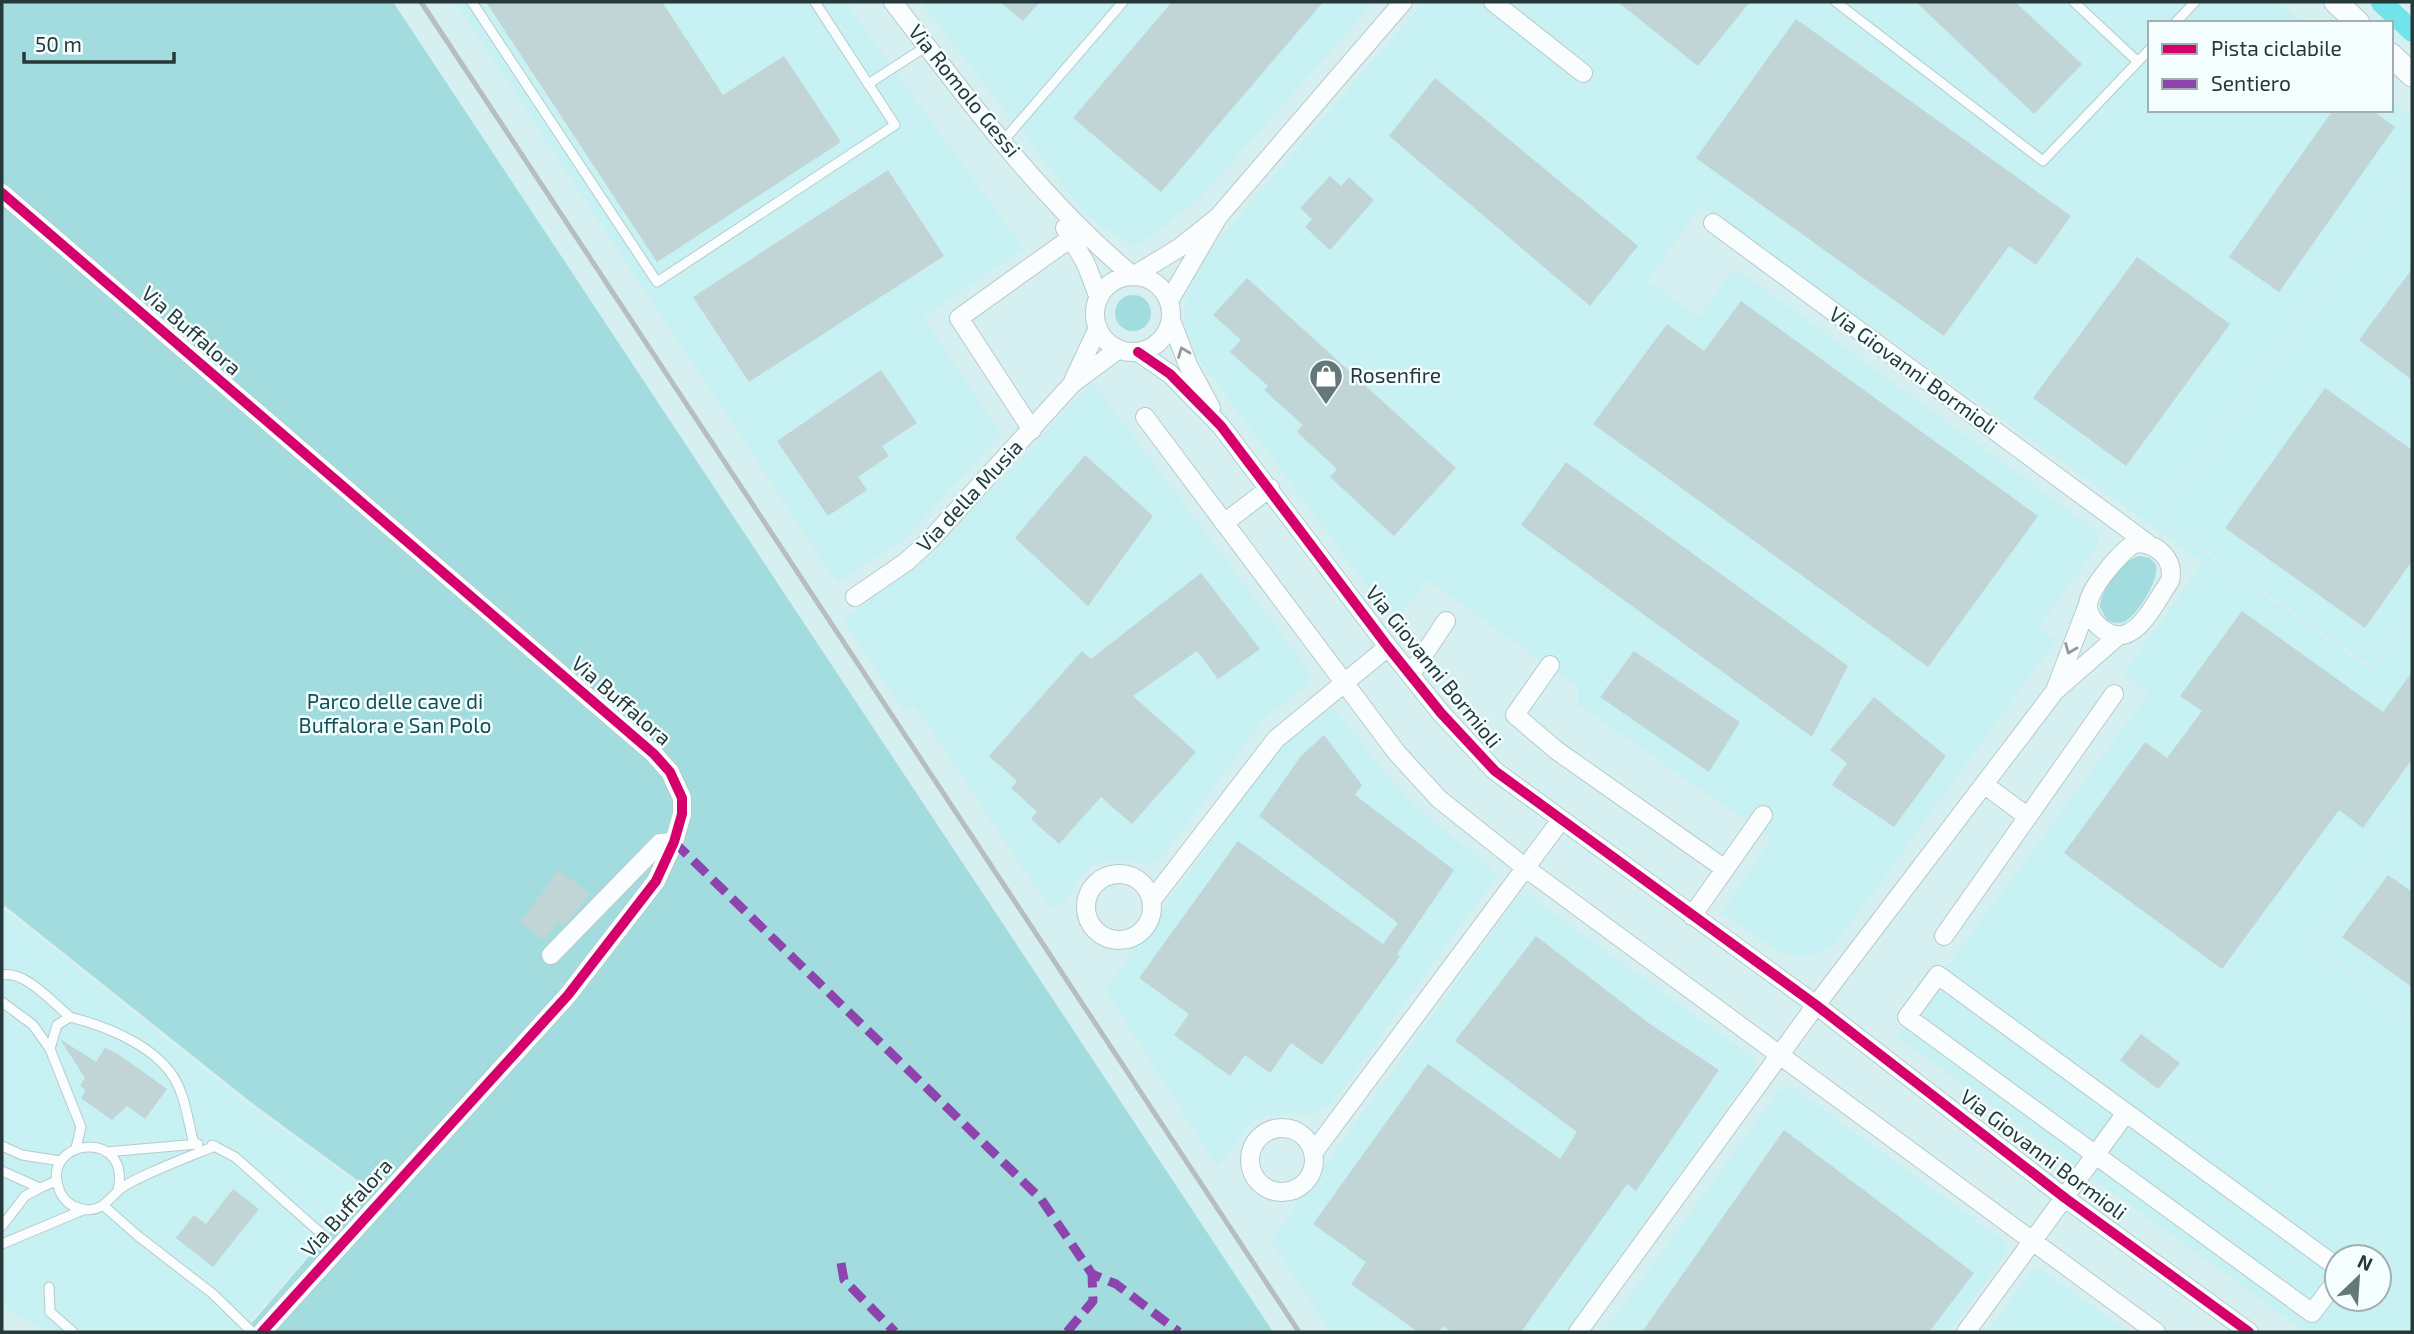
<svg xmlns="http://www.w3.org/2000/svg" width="2414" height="1334" font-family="'Exo 2',sans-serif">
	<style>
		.built { fill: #c7f1f2; fill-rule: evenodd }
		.green { fill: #a2dcde }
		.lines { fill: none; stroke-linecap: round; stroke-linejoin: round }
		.canal { stroke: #70e4ea; stroke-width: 21 }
		.building { fill: #c1d5d6 }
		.lane-casing { stroke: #b7cacb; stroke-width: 11 }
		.street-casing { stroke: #b7cacb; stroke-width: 20 }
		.secondary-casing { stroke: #b7cacb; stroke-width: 25 }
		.lane { stroke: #f9fdfd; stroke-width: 9 }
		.street { stroke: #f9fdfd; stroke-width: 18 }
		.secondary { stroke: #f9fdfd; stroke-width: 23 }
		.rail { stroke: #b7bebe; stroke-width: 5 }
		.quiet { stroke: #8e44ad; stroke-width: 9; stroke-dasharray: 18 9; stroke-linecap: butt }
		.cycleway-casing { stroke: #f5fefe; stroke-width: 15 }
		.cycleway { stroke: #d6006c; stroke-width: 10 }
		.oneway { stroke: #909a9b }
		.labels { text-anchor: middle; stroke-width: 5; stroke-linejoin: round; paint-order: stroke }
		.street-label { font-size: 21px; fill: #263839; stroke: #f5fefe }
		.poi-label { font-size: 21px; fill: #263839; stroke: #f5fefe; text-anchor: start }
		.park-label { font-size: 21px; fill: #0e5154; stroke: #f5fefe }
	</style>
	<rect width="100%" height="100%" fill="#d6eff0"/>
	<path class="built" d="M455,2H845L1024,249L923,317L1001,434L905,539L837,583Z
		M921,2H1374L1200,198L1135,248L1086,215Z
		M1424,2H2279L2303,23H2150V110H2391V100L2412,118V161L2156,518L2372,671L2412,617V802L2310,946L2412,1019V1332H2306L1896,1036L2149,693L2124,674L2203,562L1701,205L1648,281L1699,317L1729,274L1737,272L1745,275L2098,532V545L2039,627L2056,640L1869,898L1834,945L1816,955L1794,956L1778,951L1722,913L1771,838L1578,704V687L1427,580L1394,623L1195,353L1185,327V301L1193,277L1208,252ZM2337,1257H2379V1299H2337Z
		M2412,164V615L2372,667L2159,517Z
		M1093,383L1309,671V678L1307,684L1264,719L1165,854L1153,863L1103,861L1085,870L1065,901L1050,909L915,706L904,711L843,620L915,568Z
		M1327,706L1335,709L1379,766L1415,806L1491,869L1496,877L1332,1103L1314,1114L1267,1115L1251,1123L1218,1167L1105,990L1258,777L1285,743Z
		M2412,806V1016L2313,945Z
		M1528,895L1754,1059L1756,1067L1566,1332H1331L1271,1241L1518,896Z
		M4,910L250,1107L365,1189L241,1332H50L2,1308V913Z
		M1791,1086L2004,1241L2007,1252L1949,1332H1604L1779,1090Z
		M2033,1269L2041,1270L2129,1332H1987Z"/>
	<path class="green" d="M2,2H393L1273,1332H244L368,1188L252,1103L5,906L2,909Z
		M1115 313a18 18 0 1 1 36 0a18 18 0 1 1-36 0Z
		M2141,556L2150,558L2156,565C2160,579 2137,616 2124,622C2118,624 2113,623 2107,620L2100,607C2100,591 2124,557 2141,556Z"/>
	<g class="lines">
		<path class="canal" d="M2381,2L2412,31"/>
	</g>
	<path class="building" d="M486,2H662L723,95L784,56L841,142L657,262Z
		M1000,2H1040L1023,21Z
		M1172,2H1323L1161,192L1073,118Z
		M1618,2H1750L1698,66Z
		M1916,2H2015L2082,64L2034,114Z
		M1796,19L2071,216L2036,265L2009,246L1944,336L1696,158Z
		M1435,78L1638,246L1590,306L1389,136Z
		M2333,110H2372L2395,127L2279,292L2229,257Z
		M888,170L944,256L749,382L693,297Z
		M1330,176L1341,186L1349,177L1374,200L1330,250L1305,227L1312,219L1300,208Z
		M2137,257L2230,324L2126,466L2033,398Z
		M2412,269V380L2359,340Z
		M1247,278L1456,468L1394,536L1330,477L1337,469L1297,432L1303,425L1264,390L1268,386L1230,352L1241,340L1213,315Z
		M1741,301L2038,516L1928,667L1593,424L1667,324L1704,351Z
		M881,370L917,423L882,446L889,456L858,477L867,490L828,516L777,441Z
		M2325,388L2412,450V561L2365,628L2225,528Z
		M1085,455L1153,516L1088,606L1015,538Z
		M1566,462L1848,666L1812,737L1521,525Z
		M1201,573L1260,649L1218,679L1197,651L1133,696L1196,752L1132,824L1101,797L1059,844L1031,819L1037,812L1011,788L1017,781L989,756L1082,651L1091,659Z
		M2242,611L2383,712L2412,672V759L2363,828L2339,810L2222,969L2064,853L2145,742L2167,758L2202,711L2180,696Z
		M1634,651L1740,722L1709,772L1600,697Z
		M1874,697L1946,756L1894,827L1832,785L1847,763L1830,750Z
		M1324,735L1362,785L1355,795L1454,870L1397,954L1400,956L1322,1065L1291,1043L1270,1073L1245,1055L1230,1076L1174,1035L1189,1014L1139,978L1238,841L1383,944L1398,923L1259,816L1301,756Z
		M558,870L590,894L564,926L558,922L544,940L520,923Z
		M2388,875L2412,892V987L2342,937Z
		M1536,936L1650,1024L1719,1070L1636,1191L1627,1184L1521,1332H1452L1443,1326L1439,1332H1418L1351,1284L1366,1262L1313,1224L1428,1064L1560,1159L1577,1132L1455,1041Z
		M2141,1034L2180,1063L2158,1089L2120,1060Z
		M60,1039L96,1062L105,1048L118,1054L167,1089L145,1119L127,1106L112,1120L81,1098L86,1090L80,1086L85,1078Z
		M1784,1130L1974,1273L1929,1332H1642Z
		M233,1189L259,1209L213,1267L176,1238L194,1215L206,1224Z"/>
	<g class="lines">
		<g class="lane-casing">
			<path id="lane" d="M472,2L657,282L895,125L815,2
				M1836,2L2043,161L2150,49
				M2074,2L2138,62
				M2175,23L2195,2
				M868,84L927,46
				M1004,140L1123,2
				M2,975C25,970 53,1003 70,1017
				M2,1002L33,1025L50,1049
				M212,1145L235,1157L324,1236
				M2,1146L22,1155L61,1161
				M76,1148L81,1127L50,1049L57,1025L70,1017C109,1027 165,1049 180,1090C187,1107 189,1126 194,1144
				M106,1152L198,1144
				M2,1171L40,1188L56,1181
				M118,1190C132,1127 40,1139 59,1189C62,1199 71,1207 82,1209C100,1213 107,1201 118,1191C129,1179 196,1154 215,1146
				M104,1206L138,1236L213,1294L252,1332
				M2,1226L25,1196L40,1188
				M2,1244L83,1210
				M49,1287L50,1312L73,1332"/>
		</g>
		<g class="street-casing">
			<path id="street" d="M893,2C966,97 1040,199 1133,276L1179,248L1218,217
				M1493,2L1583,73
				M2,193L654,754L670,772L682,798V814L674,842L656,881L568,995L262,1332
				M1713,223L2147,543
				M1065,228L1086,264L1099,298
				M1095 314a38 38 0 1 1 76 0a38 38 0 1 1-76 0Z
				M1169,301L1218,217L1403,2
				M1171,320L1188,365L1211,408
				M1138,352L1170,374L1221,426L1388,647L1441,713L1495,771L1816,1005L2065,1198L2249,1332
				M1074,379L1098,328
				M1145,417L1397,753L1439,799L1527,869L2156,1332
				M1032,430L959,318L1071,238
				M1224,523L1270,488
				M2136,543C2157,543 2175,559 2170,581C2159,596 2147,623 2130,632C2113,643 2088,623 2088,605C2088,590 2123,548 2136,543Z
				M855,597L906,562L930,540L1073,383L1119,349
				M1550,665L1515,715L1556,750L1725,869L1692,916
				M1411,674L1446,621
				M2056,688L2087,607
				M1985,785L2028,817
				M1725,869L1763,815
				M1086 907a33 33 0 1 1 66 0a33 33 0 1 1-66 0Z
				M1152,900L1276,739L1388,647
				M1944,936L2114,694
				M551,955L660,843L674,842
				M1250 1160a32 32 0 1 1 64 0a32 32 0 1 1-64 0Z
				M1313,1153L1561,820
				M2337,1267L1938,975L1907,1017L2312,1313L2337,1280
				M1578,1332L1816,1005L2055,691L2118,636
				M1966,1332L2126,1113"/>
		</g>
		<g class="secondary-casing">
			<path id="secondary" d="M2336,2L2358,23
				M2391,55L2412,75"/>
		</g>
		<use href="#lane" class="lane"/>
		<use href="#street" class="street"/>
		<use href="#secondary" class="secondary"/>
		<path class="rail" d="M421,2L1299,1332"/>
		<path class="quiet" d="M674,842L1041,1199L1092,1274L1116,1284L1179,1332
			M841,1263L844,1280L895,1332
			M1067,1332L1093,1301L1092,1274"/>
		<g class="cycleway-casing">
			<path id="cycleway" d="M2,193L654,754L670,772L682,798V814L674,842L656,881L568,995L262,1332
				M1138,352L1170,374L1221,426L1388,647L1441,713L1495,771L1816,1005L2065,1198L2249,1332"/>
		</g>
		<use href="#cycleway" class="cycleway"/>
	</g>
	<defs><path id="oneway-chevron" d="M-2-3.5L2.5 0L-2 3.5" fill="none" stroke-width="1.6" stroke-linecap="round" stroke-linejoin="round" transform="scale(1.75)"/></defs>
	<g class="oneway">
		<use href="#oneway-chevron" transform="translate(1183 352) rotate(-111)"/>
		<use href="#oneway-chevron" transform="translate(2070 649) rotate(112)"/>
	</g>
	<defs>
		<g id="shop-pin" transform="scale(1.75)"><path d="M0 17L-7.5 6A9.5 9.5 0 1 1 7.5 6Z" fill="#647879" stroke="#f5fefe"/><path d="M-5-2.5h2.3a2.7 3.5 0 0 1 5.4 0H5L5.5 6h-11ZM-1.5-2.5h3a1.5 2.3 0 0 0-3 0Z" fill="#fff"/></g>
	</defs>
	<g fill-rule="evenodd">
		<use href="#shop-pin" x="1326" y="376"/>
	</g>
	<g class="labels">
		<g class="street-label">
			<text transform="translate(964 91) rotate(51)" y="7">Via Romolo Gessi</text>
			<text transform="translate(191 331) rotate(41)" y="7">Via Buffalora</text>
			<text transform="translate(1913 371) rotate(36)" y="7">Via Giovanni Bormioli</text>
			<text transform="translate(970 496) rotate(-47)" y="7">Via della Musia</text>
			<text transform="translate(1433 667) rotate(51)" y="7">Via Giovanni Bormioli</text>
			<text transform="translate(621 701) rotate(41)" y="7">Via Buffalora</text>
			<text transform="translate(2043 1155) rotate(37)" y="7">Via Giovanni Bormioli</text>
			<text transform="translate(347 1208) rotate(-48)" y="7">Via Buffalora</text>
		</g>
		<g class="poi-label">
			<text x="1350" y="383">Rosenfire</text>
		</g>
		<g class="park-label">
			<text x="395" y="709">Parco delle cave di<tspan x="395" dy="24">Buffalora e San Polo</tspan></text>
		</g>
	</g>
	<rect width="2414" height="1334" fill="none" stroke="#263839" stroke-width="7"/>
	<rect x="2148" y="21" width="245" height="91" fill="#f5fefe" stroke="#a2afaf" stroke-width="2"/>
	<rect x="2162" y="44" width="35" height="10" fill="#d6006c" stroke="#a2afaf" stroke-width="2"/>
	<text x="2211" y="56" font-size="21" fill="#263839">Pista ciclabile</text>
	<rect x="2162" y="79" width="35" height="10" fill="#8e44ad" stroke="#a2afaf" stroke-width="2"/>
	<text x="2211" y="91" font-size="21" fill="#263839">Sentiero</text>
	<g transform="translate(2358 1278) rotate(25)"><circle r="33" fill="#f5fefe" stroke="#a2afaf" stroke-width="2"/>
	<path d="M0-5L12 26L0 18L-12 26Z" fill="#647879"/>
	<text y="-10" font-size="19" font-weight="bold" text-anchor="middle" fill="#263839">N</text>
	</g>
	<path d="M24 52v10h150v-10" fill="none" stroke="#263839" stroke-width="3.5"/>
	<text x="35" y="52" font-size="21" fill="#263839" stroke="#f5fefe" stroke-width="5" paint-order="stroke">50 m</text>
</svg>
